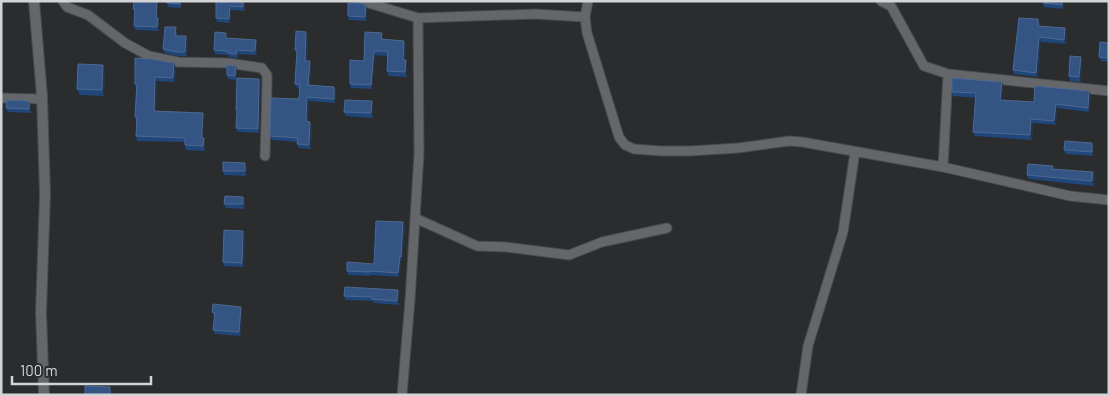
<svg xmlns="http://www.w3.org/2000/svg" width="1110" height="396" font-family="Barlow,sans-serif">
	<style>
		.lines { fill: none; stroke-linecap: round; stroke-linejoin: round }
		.minor-casing { stroke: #494a4c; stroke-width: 11 }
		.tertiary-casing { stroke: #494a4c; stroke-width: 12 }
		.minor { stroke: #646669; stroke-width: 9 }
		.tertiary { stroke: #646669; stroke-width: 10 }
		.wall { fill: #21467a }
		.shaded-wall { fill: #1d3557 }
		.building { fill: #345584; stroke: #4d6991 }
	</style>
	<rect width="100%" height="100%" fill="#2a2c2e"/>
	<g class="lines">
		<g class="minor-casing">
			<path id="minor" d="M63,1L67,7L88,15L125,43L149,56L178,62L228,63L262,68L267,75V85L265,156
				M362,1L418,18L535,14L585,17
				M588,1L585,17L587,33L619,137L625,145L634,149L661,151H690L738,148L789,141L802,142L943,167L948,74L1109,91
				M881,1L891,6L924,66L948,74
				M1,98L42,99
				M943,167L1070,196L1109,200
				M415,218L477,246L506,247L569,255L602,242L667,228
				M402,395L410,300L419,154L418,18
				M801,395L808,346L843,232L855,152"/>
		</g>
		<g class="tertiary-casing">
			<path id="tertiary" d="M34,1L42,96L45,194L41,313L44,395"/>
		</g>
		<use href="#minor" class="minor"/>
		<use href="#tertiary" class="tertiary"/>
	</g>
	<path class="wall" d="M167,1H181V8L168,7Z
		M216,1H245V11L231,10L230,23L217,22L216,18Z
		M1043,1H1064L1063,9L1044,7Z
		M158,5V18L159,22V31L136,30L134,26L135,13L133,9Z
		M367,9V21L349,20L348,16Z
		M1038,19L1040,24L1039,26L1065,28L1067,33L1066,44L1041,42L1038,77L1014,74L1013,70Z
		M177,31V36H186L188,40L187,56H179L165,53L163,49Z
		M308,36L307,61H310L311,65L310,85L334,87L336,91L335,103L309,101L308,121L312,126L311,149L299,148L297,144V142L272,140L270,136L299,99V88H297L295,84L297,54L295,50Z
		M227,37V38L256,40L257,44V55L238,54V58L229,57V55L215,54L214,50Z
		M383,37V39L406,45L405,60L407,64V77L389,76L387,71L388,56L375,55L372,89L351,88L350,84L364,61Z
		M1109,43V62L1101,61L1099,57Z
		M1082,61L1081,82L1070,81L1069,76Z
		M174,63L176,68L175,82L157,81L156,111L203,113L204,117L203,135V138L205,143V151L186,150L185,145V142L137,141L136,136L137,121L135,117L136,88L135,84Z
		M103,65L105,71L104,96L80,95L77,89Z
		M236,66L237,71V80L228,79L227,75Z
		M259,79L261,84L259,133L238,132L236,128L237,113L236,110Z
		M1002,82L1003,86L1002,100L1034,102L1091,95L1089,112L1057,108L1056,125L1033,123L1032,140L975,136L973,132L976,98L953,96L952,92Z
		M372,101L373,105V118L346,116L344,112Z
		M31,105V113L8,112L6,108Z
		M1092,143L1094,147L1093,156L1066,154L1064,150Z
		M247,168L246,176L224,175L223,171Z
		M1054,169L1095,176L1094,186L1029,179L1027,175Z
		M245,201L244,209L226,208L224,204Z
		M403,222L405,226L402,261H401L399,277L371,275V276L348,275L347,271L374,264Z
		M245,235L244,267L224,266L223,262Z
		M399,294V305L374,303L373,301L346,300L344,296Z
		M241,307L242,311L241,336L215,334L213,330L214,317L212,312Z"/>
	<path class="shaded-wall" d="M157,1L158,5V18L159,22V31L157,27L156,18Z
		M243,1H245V11L243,7Z
		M1062,1H1064L1063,9L1062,5Z
		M366,5L367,9V21L365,17Z
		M230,6L231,10L230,23L229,19Z
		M1065,28L1067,33L1066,44L1064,40Z
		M306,32L308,36L306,65L305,61Z
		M186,36L188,40L187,56L185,52Z
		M1039,37L1041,42L1038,77L1036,73Z
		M256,40L257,44V55L255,51Z
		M404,41L406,45L405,64L403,60Z
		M374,51L375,55L372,89L371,85Z
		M1081,57L1082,61L1081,82L1079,77Z
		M406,60L407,64V77L405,72Z
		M310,61L311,65L310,90L308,85Z
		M174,63L176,68L175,82L173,78Z
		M103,65L105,71L104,96L102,90Z
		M236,66L237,71V80L235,76Z
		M155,77L157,81L156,116L154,111Z
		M259,79L261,84L259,133L258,129Z
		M1002,82L1003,86L1002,104L1000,100Z
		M334,87L336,91L335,103L334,99Z
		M1089,91L1091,95L1089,112L1088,108Z
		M307,97L309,101L307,126L306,121Z
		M29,101L31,105V113L29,109Z
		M372,101L373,105V118L371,113Z
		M1056,104L1057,108L1056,125L1054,121Z
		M203,113L204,117L203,135V142L204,138L205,143V151L202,138Z
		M1031,119L1033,123L1032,140L1030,135Z
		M310,122L312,126L311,149L309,145Z
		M1092,143L1094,147L1093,156L1092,152Z
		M245,163L247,168L246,176L245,171Z
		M1093,172L1095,176L1094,186L1092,181Z
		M243,197L245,201L244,209L243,204Z
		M403,222L405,226L402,261L401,257Z
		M243,231L245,235L244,267L242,263Z
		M400,256L401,261L399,277L398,273Z
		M398,290L399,294V305L397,301Z
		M241,307L242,311L241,336L239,332Z
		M110,387L113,393V395H110Z"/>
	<path class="building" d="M134,1H157L156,18H158L157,27L134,26L135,9H133Z
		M167,1H180V4L167,3Z
		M216,1H243V7L230,6L229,19L216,18Z
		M1043,1H1062V5L1043,3Z
		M348,3H360L366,5L365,17L348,16Z
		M1019,18L1038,19V26L1065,28L1064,40L1039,37L1036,73L1013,70Z
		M165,27H176L175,36H186L185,52H177L163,49Z
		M296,31L306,32L305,61H310L308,85L334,87V99L307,97L306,121L310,122L309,145L297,144L298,138L270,136L271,98L299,99L300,84H295L297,50H295Z
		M215,32L226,33V38L256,40L255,51L237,50L236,54L228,53V51L214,50Z
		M365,32L382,33L381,39L404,41L403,60H406L405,72L387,71L388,51H374L371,85L350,84V60L364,61Z
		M1100,42L1109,43V58L1099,57Z
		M1070,56L1081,57L1079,77L1069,76Z
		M135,58L151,59L174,63L173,78L155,77L154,111L203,113L202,130V138H204L203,146L185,145V138L136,136L137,117H135L137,84H135Z
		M78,64L103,65L102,90L77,89Z
		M227,65L236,66L235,76L227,75Z
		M237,78L259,79L258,129L236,128L237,110H236Z
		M952,78L1002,82L1000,100L1034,102L1035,86L1089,91L1088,108L1056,104L1054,121L1031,119L1030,135L973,132L976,93L952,92Z
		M7,100L29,101V109L6,108Z
		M345,100L372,101L371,113L344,112Z
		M1065,141L1092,143V152L1064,150Z
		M223,162L245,163V171H223Z
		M1028,164L1053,166L1052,169L1093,172L1092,181L1027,175Z
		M225,196L243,197V204H224Z
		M376,221L403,222L401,257L400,256L398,273L370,271V272L347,271V262L374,264Z
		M224,230L243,231L242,263L223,262Z
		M345,287L398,290L397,301L372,299V297L344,296Z
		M213,304L241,307L239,332L213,330L215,313L212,312Z
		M85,386L110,387V395H85Z"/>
	<rect width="1110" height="396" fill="none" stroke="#d3d4d6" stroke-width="5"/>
	<path d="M12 376v8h139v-8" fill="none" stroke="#d3d4d6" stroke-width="2.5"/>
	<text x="20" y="376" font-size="15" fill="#d3d4d6" stroke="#2a2c2e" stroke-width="4" paint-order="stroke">100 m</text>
</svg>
